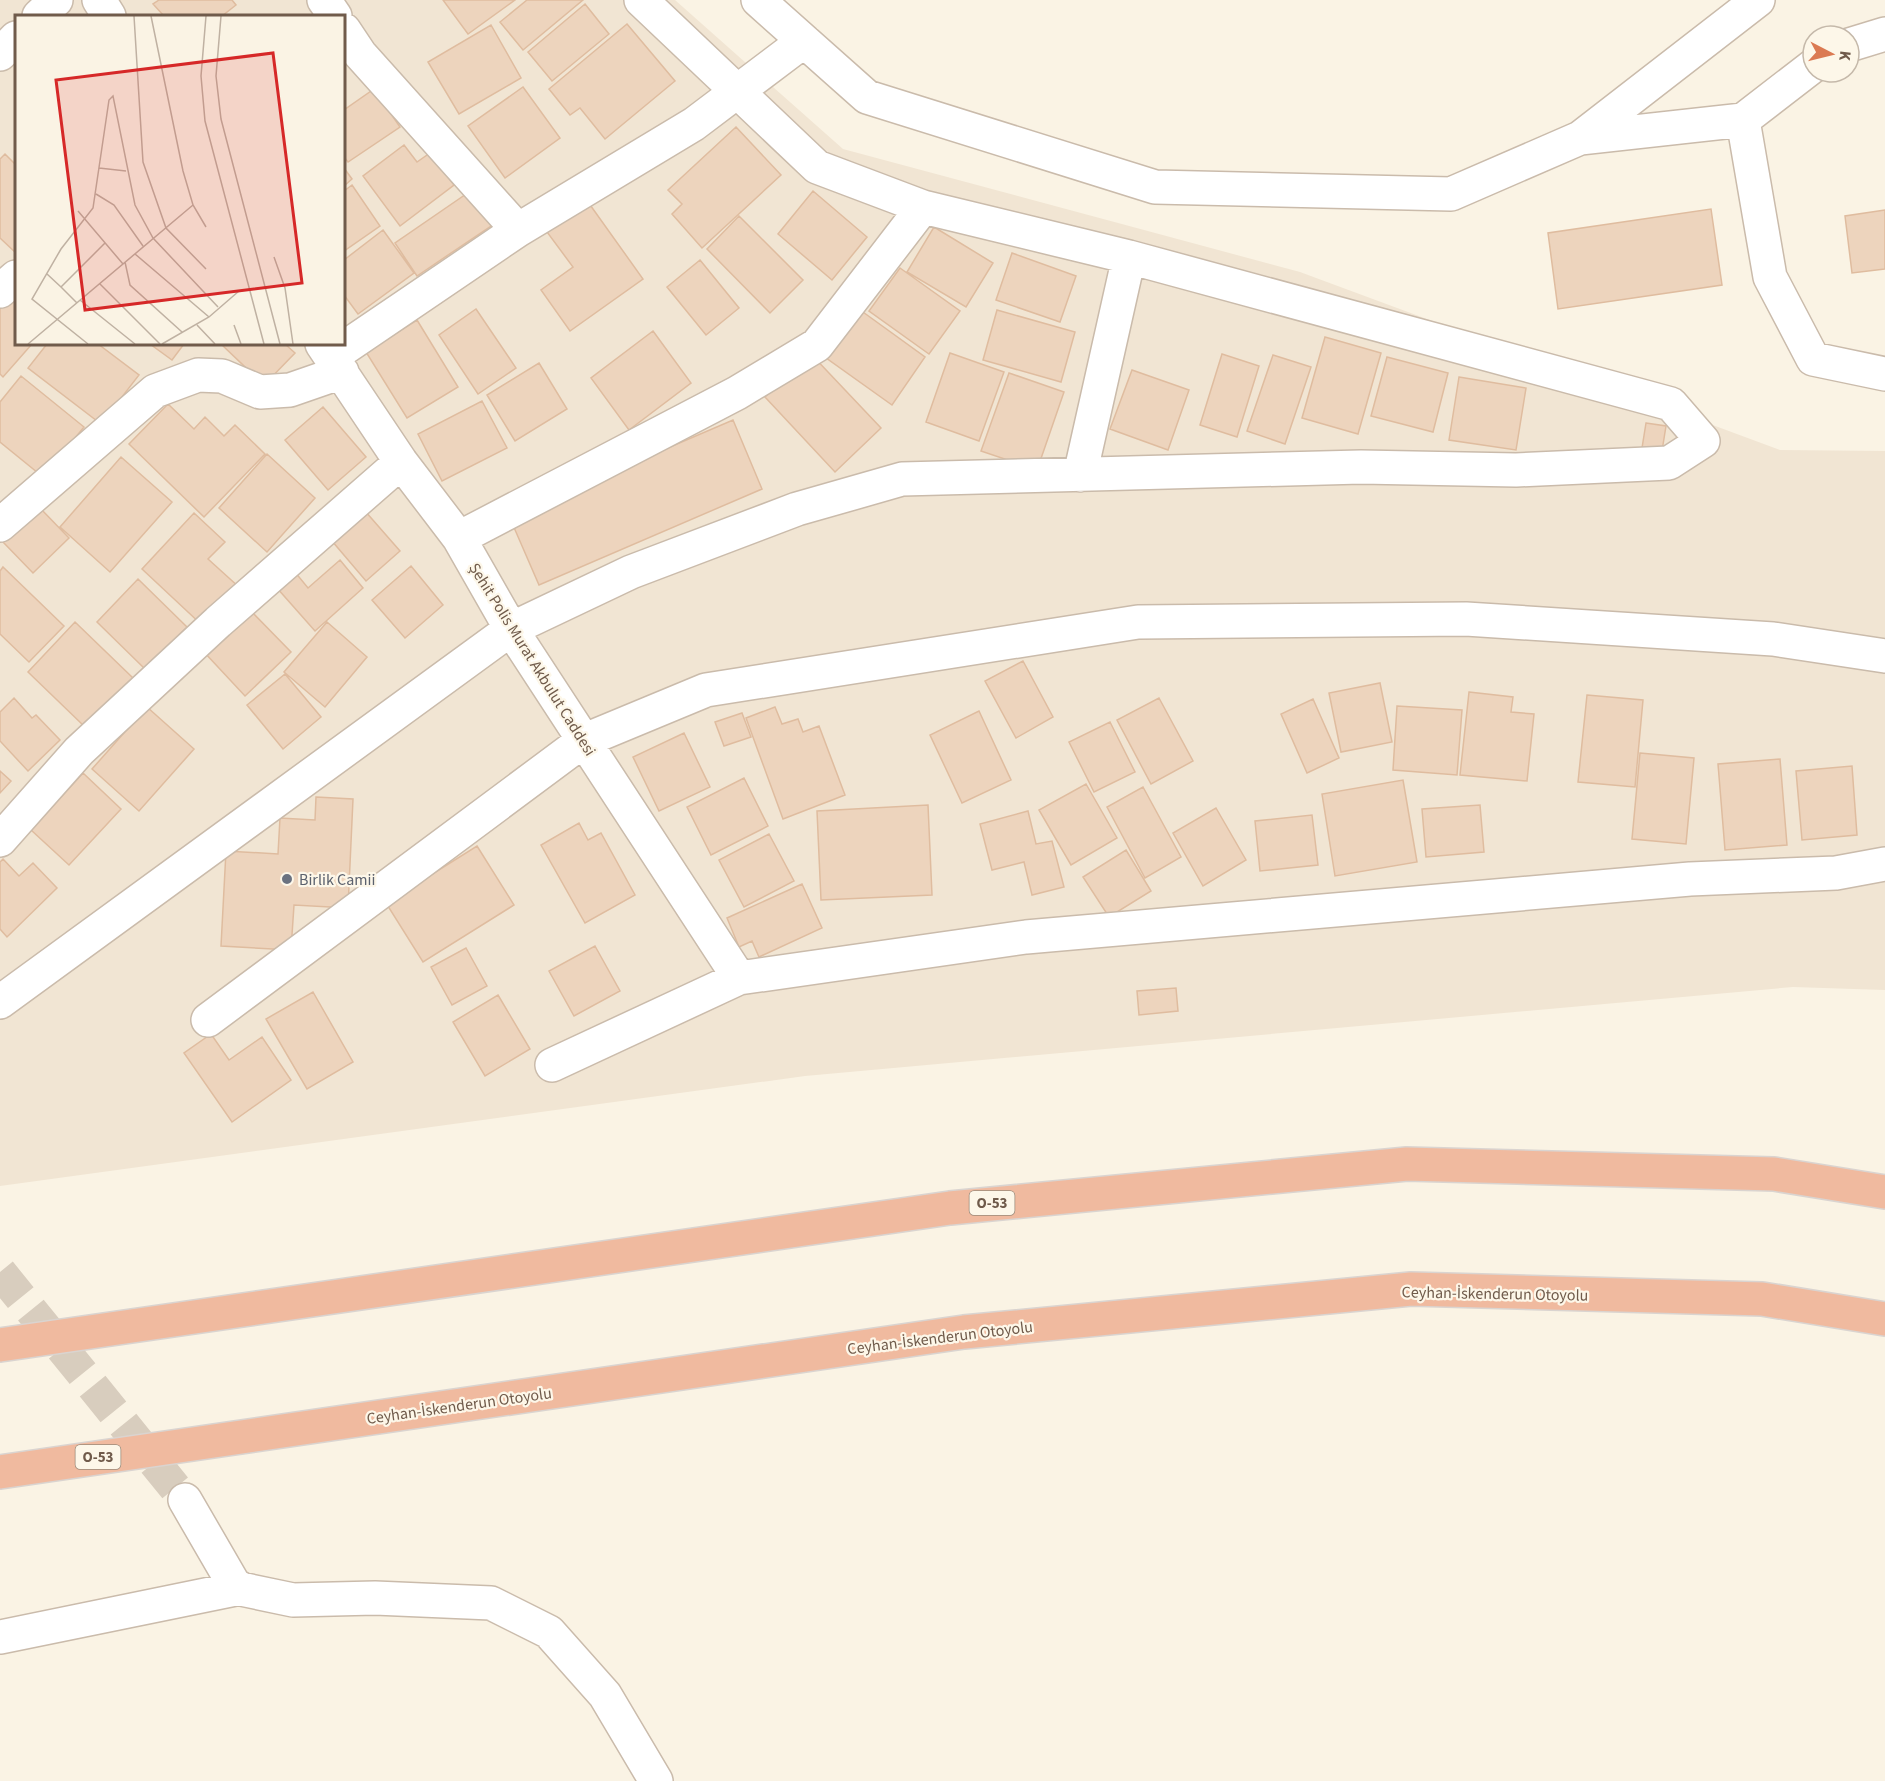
<svg xmlns="http://www.w3.org/2000/svg" width="1885" height="1781" font-family="'Source Sans 3',sans-serif">
	<style>
		.residential { fill: #f1e5d3; fill-rule: evenodd }
		.building { fill: #edd4bd; stroke: #dfbc9f; stroke-width: 1.5 }
		.lines { fill: none; stroke-linecap: round; stroke-linejoin: round }
		.minor-tunnel { stroke: #d8cdbe; stroke-width: 33; stroke-dasharray: 33 16; stroke-linecap: butt }
		.minor-casing { stroke: #cabbab; stroke-width: 36 }
		.highway-casing { stroke: #dad4d0; stroke-width: 36 }
		.minor { stroke: #fff; stroke-width: 33 }
		.highway { stroke: #f0ba9f; stroke-width: 33 }
		.worship-dot { fill: #6b7280; stroke: #fdf7e9; stroke-width: 2 }
		.labels { text-anchor: middle; stroke-width: 4.5; stroke-linejoin: round; paint-order: stroke }
		.shield { fill: #fdf7e9; stroke: #9a8a7a; stroke-width: 1.5 }
		.shield-label { font-size: 15px; font-weight: bold; fill: #705b4b }
		.street-label { font-size: 16px; fill: #705b4b; stroke: #fdf7e9 }
		.worship-label { font-size: 16px; fill: #5b616d; stroke: #fdf7e9; text-anchor: start }
		.inset-road { fill: none; stroke: #bfb1a2; stroke-width: 1.5 }
		.view { fill: #d62828; fill-opacity: 0.15; stroke: #d62828; stroke-width: 3 }
		.inset-edge { fill: none; stroke: #705b4b; stroke-width: 3 }
	</style>
	<rect width="100%" height="100%" fill="#faf3e4"/>
	<path class="residential" d="M0,0H675L843,149L1300,272L1780,450L1885,451V990L1793,987L805,1076L0,1186ZM16,16H344V344H16Z"/>
	<path class="building" d="M159,0H232L236,5L222,16H164L153,4Z
		M443,0H515L468,34Z
		M527,0H583L523,50L500,22Z
		M585,4L609,34L552,81L528,52Z
		M627,24L675,81L605,139L580,108L570,115L549,89Z
		M491,25L521,78L459,114L428,62Z
		M523,87L560,138L505,178L468,126Z
		M374,89L400,127L348,162L344,157V110Z
		M736,127L781,175L702,248L672,214L682,204L668,190Z
		M404,145L417,162L430,153L454,185L400,226L363,176Z
		M5,154L16,165V253L0,238V159Z
		M344,168L352,179L344,186Z
		M352,185L380,226L344,251V191Z
		M472,190L494,224L417,276L395,243Z
		M813,191L867,237L832,280L778,234Z
		M588,202L643,279L570,331L541,290L573,267L547,232Z
		M1711,209L1722,285L1558,309L1548,233Z
		M1885,210V269L1852,273L1845,216Z
		M739,216L803,280L770,313L707,249Z
		M934,227L993,263L966,307L907,272Z
		M383,230L414,273L358,314L344,295V260Z
		M1012,253L1076,276L1060,322L996,300Z
		M700,260L739,308L706,335L667,287Z
		M900,268L960,311L929,354L869,311Z
		M16,289V344H32L3,377L0,374V308Z
		M856,307L925,357L892,405L822,355Z
		M476,309L516,368L478,394L439,335Z
		M997,310L1075,332L1061,382L983,360Z
		M417,320L458,387L407,418L366,352Z
		M653,331L691,383L629,430L591,378Z
		M1325,337L1381,353L1358,434L1302,418Z
		M47,344H98L139,375L101,424L28,368Z
		M150,344H184L172,360Z
		M221,344H285L295,353L264,385Z
		M810,353L881,428L835,472L765,397Z
		M950,353L1004,372L979,441L926,422Z
		M1222,354L1259,366L1237,437L1200,425Z
		M1273,355L1311,367L1285,444L1247,431Z
		M1387,357L1448,373L1433,432L1371,416Z
		M539,363L567,409L515,441L487,395Z
		M1132,370L1189,390L1168,450L1110,429Z
		M1009,373L1064,392L1037,470L981,451Z
		M21,376L84,427L43,477L0,442V402Z
		M1459,377L1526,388L1516,450L1449,440Z
		M482,401L507,448L442,481L418,434Z
		M168,404L194,429L205,417L224,436L235,425L265,454L204,517L129,444Z
		M323,407L366,457L328,490L285,440Z
		M733,420L762,489L539,585L509,516Z
		M1646,423L1666,426L1662,451L1642,448Z
		M267,454L315,498L267,552L219,508Z
		M121,457L172,502L110,572L60,527Z
		M39,507L69,538L33,573L3,542Z
		M365,511L400,551L366,581L332,541Z
		M194,513L225,542L208,559L240,588L204,627L142,569Z
		M340,560L363,588L315,631L277,588L295,572L308,588Z
		M411,566L443,605L405,638L372,600Z
		M3,567L64,626L29,662L0,634V571Z
		M138,579L187,627L146,670L97,622Z
		M249,609L291,652L245,696L204,652Z
		M75,622L133,678L85,727L28,672Z
		M327,622L367,657L325,707L284,672Z
		M1023,661L1053,717L1016,738L985,681Z
		M285,674L321,717L283,749L247,705Z
		M1380,683L1392,742L1341,752L1329,693Z
		M1469,692L1513,697L1511,712L1534,714L1527,781L1460,775Z
		M1587,695L1643,700L1635,787L1578,782Z
		M14,698L32,718L36,715L60,740L28,771L0,741V712Z
		M1159,698L1193,761L1151,784L1117,720Z
		M1313,699L1339,758L1307,773L1281,714Z
		M1397,706L1462,710L1457,775L1393,770Z
		M147,707L194,749L139,811L92,769Z
		M775,707L782,724L798,719L803,732L819,726L845,795L783,819L746,718Z
		M979,711L1011,780L962,803L930,735Z
		M742,713L751,737L724,746L715,722Z
		M1110,722L1135,772L1094,792L1069,742Z
		M684,733L710,787L659,811L633,757Z
		M1640,753L1694,758L1686,844L1632,839Z
		M1780,759L1787,845L1725,850L1718,764Z
		M1852,766L1857,835L1802,840L1796,771Z
		M0,771L11,781L0,793Z
		M83,773L121,809L69,865L31,830Z
		M744,778L768,826L711,855L687,807Z
		M1403,780L1417,862L1335,876L1322,794Z
		M1086,784L1117,838L1071,865L1039,810Z
		M1143,787L1181,857L1145,878L1107,807Z
		M316,797L353,799L348,908L294,905L291,950L221,946L226,851L278,854L280,818L315,820Z
		M928,805L932,895L821,900L817,811Z
		M1480,805L1484,852L1426,857L1422,809Z
		M1216,808L1246,860L1203,886L1173,833Z
		M1028,811L1036,844L1052,841L1064,887L1032,895L1024,862L992,870L980,824Z
		M1312,815L1318,865L1260,871L1255,821Z
		M579,823L588,840L601,833L635,895L585,923L541,845Z
		M769,834L794,881L744,907L719,860Z
		M477,846L514,905L423,962L386,903Z
		M1126,850L1151,891L1109,917L1083,877Z
		M3,859L19,876L33,863L57,888L7,937L0,929V862Z
		M802,884L822,928L759,957L752,941L739,947L727,918Z
		M595,946L620,991L574,1016L549,971Z
		M466,948L487,986L452,1005L431,967Z
		M1176,988L1178,1011L1139,1015L1137,991Z
		M313,992L353,1062L307,1089L266,1019Z
		M498,995L530,1049L485,1076L453,1022Z
		M211,1034L229,1060L262,1037L291,1080L232,1122L184,1053Z"/>
	<g class="lines">
		<path class="minor-tunnel" d="M0,1272L185,1500"/>
		<g class="minor-casing">
			<path id="minor" d="M99,0L109,16
				M324,0L335,16
				M758,0L867,97L1155,187L1451,194L1580,138L1758,0
				M39,16L56,0
				M344,30L360,54L518,230
				M1849,45L1885,34
				M0,54L16,38
				M1743,120L1770,277L1813,359L1885,374
				M1580,138L1743,120L1813,66
				M0,291L16,277
				M322,344L401,462L459,538L511,629L739,978
				M331,357L518,230L694,124L804,41
				M1080,475L1129,257
				M0,525L155,391L198,375L222,376L260,392L290,390L342,372
				M459,538L737,393L817,345L923,207
				M0,840L79,751L218,622L401,462
				M0,1002L511,629L631,572L797,509L902,479L1361,467L1516,470L1669,463L1703,441L1671,404L1129,257L923,207L817,167L641,0
				M208,1020L583,741L706,690L1138,622L1466,619L1773,639L1885,656
				M552,1065L739,978L1026,937L1690,879L1836,873L1885,864
				M185,1500L236,1588L293,1600L375,1598L491,1603L549,1632L605,1695L656,1781
				M0,1637L240,1588"/>
		</g>
		<g class="highway-casing">
			<path id="highway" d="M0,1345L950,1208L1407,1164L1774,1174L1885,1192
				M0,1472L964,1332L1411,1289L1762,1299L1885,1319"/>
		</g>
		<use href="#minor" class="minor"/>
		<use href="#highway" class="highway"/>
	</g>
	<circle class="worship-dot" cx="287" cy="879" r="6"/>
	<g class="labels">
		<g class="shield">
			<rect x="969.5" y="1191" width="45" height="24" rx="4.5"/>
			<rect x="75.5" y="1445" width="45" height="24" rx="4.5"/>
		</g>
		<g class="shield-label">
			<text x="992" y="1208">O-53</text>
			<text x="98" y="1462">O-53</text>
		</g>
		<g class="street-label">
			<text transform="translate(533 659) rotate(58)" y="6">Şehit Polis Murat Akbulut Caddesi</text>
			<text transform="translate(1495 1293) rotate(1)" y="6">Ceyhan-İskenderun Otoyolu</text>
			<text transform="translate(940 1337) rotate(-7)" y="6">Ceyhan-İskenderun Otoyolu</text>
			<text transform="translate(459 1405) rotate(-8)" y="6">Ceyhan-İskenderun Otoyolu</text>
		</g>
		<g class="worship-label">
			<text x="299" y="885">Birlik Camii</text>
		</g>
	</g>
	<g transform="translate(15 15)">
		<rect width="330" height="330" fill="#faf3e4"/>
		<path class="inset-road" d="M119,1L128,147L151,213L191,254M136,1L168,156L178,190L191,212M191,1L186,61L190,106L249,329M206,1L201,61L206,104L265,329M84,153L111,156M81,179L99,190L128,231M63,196L108,249M120,239L194,302M259,242L270,273L278,329M110,247L115,270L167,317M32,259L46,272L90,228M85,269L145,329M46,272L62,288M65,285L120,329M182,310L200,329M219,310L226,329M13,329L178,190M73,329L17,284L46,234L78,193L94,85L98,81L120,190L138,223L203,292M147,329L194,302L224,276"/>
		<path class="view" d="M258,38L287,268L70,295L41,65Z"/>
		<rect width="330" height="330" class="inset-edge"/>
	</g>
	<g transform="translate(1831 54) rotate(97)"><circle r="28" fill="#fdf7e9" stroke="#c5b9aa" stroke-width="1.5"/>
	<path d="M0-4.5L10 22L0 15L-10 22Z" fill="#db7a52"/>
	<text y="-9" font-size="16" font-weight="bold" text-anchor="middle" fill="#705b4b">K</text>
	</g>
</svg>
